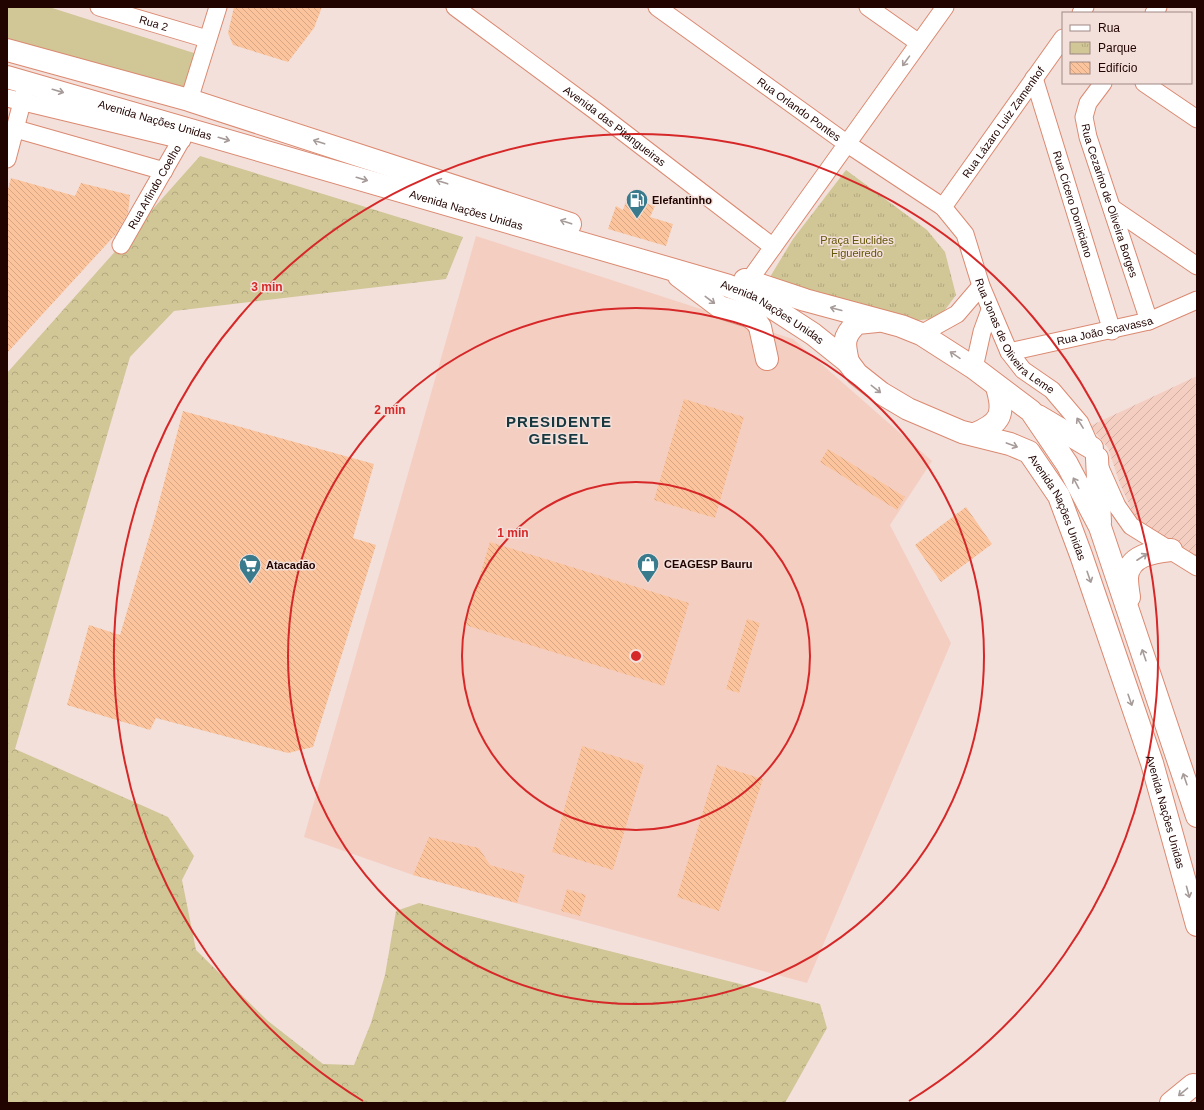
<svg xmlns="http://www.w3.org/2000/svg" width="1204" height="1110" font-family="Arial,sans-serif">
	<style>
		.built { fill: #f5cec2 }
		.industrial { fill: url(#industrial-furrows) }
		.grass { fill: #d0c696 }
		.forest { fill: url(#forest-crowns) }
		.park { fill: url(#park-tufts) }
		.building { fill: url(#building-back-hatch) }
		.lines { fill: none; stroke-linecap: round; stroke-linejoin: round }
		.minor-casing { stroke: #db8970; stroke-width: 19 }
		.major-casing { stroke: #db8970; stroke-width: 24 }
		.minor { stroke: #fff; stroke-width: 17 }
		.major { stroke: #fff; stroke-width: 22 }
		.oneway { stroke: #a69b99 }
		.ring { fill: none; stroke: #d62828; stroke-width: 2 }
		.labels { text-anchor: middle; stroke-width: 3; stroke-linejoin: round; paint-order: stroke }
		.street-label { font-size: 11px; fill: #210400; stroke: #f3e0db }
		.poi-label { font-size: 11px; font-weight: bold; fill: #210400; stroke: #f3e0db; text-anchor: start }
		.park-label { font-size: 11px; fill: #635507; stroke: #f3e0db }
		.district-label { font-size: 15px; font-weight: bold; letter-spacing: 1px; fill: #17373f; stroke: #f3e0db }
		.centre { fill: #d62828; stroke: #f3e0db; stroke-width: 2 }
		.ring-label { font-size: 12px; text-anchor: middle; font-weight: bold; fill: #d62828; stroke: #f3e0db; stroke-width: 3; stroke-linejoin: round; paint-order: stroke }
	</style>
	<defs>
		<pattern id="industrial-furrows" width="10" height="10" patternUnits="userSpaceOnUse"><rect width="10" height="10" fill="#f5cec2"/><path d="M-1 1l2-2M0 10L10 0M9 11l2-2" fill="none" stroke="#d2afa5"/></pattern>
		<pattern id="forest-crowns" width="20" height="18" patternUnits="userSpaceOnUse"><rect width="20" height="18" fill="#d0c696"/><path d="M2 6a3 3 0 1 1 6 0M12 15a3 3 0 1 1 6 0" fill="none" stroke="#b2a880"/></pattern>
		<pattern id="park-tufts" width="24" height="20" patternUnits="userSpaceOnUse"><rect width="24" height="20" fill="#d0c696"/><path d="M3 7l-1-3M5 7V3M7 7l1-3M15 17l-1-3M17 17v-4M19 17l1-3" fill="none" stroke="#b2a880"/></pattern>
		<pattern id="building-back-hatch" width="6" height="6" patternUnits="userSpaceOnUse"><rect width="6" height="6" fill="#fbc49c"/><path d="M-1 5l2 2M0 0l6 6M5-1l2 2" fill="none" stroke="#d7a785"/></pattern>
	</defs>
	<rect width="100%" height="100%" fill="#f3e0db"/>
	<path class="built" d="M476,236L793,339L932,461L890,525L951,643L807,983L413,875L304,837Z"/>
	<path class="industrial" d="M1197,376V558L1147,530L1134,515L1120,484L1108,448L1090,426Z"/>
	<path class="grass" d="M7,7H49L197,54L187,95L7,45Z"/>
	<path class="forest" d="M200,156L463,237L446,279L174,311L130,357L15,749L168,817L194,856L182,880L196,950L268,1021L323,1064L354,1065L371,1023L385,975L396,911L419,903L820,1004L827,1028L785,1103H7V373Z"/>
	<path class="park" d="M846,170L927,230L945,252L956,295L939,318L912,321L770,277L793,239Z"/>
	<path class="building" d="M234,7H322L314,28L288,62L233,45L228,33Z
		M11,178L75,196L81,183L130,195L128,213L116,234L7,353V193Z
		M627,198L655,206L650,217L673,224L666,246L608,229L616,206L623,210Z
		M684,399L744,417L715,518L654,500Z
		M183,411L374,464L353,538L376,545L313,747L288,753L156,718L150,730L67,705L89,625L120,635L155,517Z
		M828,449L905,497L897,510L820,462Z
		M966,507L992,544L941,582L915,545Z
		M490,542L689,603L664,686L465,625Z
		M747,619L760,623L739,693L726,689Z
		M582,746L644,765L613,870L552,852Z
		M717,765L763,779L719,911L677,897Z
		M429,837L479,848L490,865L525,875L517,903L413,875Z
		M567,889L586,895L580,916L561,911Z"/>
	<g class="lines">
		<g class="minor-casing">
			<g id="minor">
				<path id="s1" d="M99,7L207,39"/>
				<path id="s2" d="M455,7L597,112L773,247"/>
				<path id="s3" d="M657,7L846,143L943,207L965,234L981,286L1009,352L1023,370L1052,390L1080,423L1117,506L1131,526L1197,567"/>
				<path d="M868,7L919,43"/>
				<path d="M1081,13L1085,7"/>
				<path d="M1154,13L1158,7"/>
				<path id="s4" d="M1034,78L1112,331"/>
				<path id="s5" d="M1103,83L1088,103L1084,117L1088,137L1149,321"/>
				<path d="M1144,83L1197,119"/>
				<path d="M7,98L182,140"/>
				<path d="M189,100L218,7"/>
				<path d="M16,129L164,171"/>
				<path d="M7,159L25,91"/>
				<path id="s6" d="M943,207L1063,38"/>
				<path d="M1112,208L1197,266"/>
				<path id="s7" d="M121,245L187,130"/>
				<path d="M748,282L945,7"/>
				<path d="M921,334L957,314L981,286"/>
				<path id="s8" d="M1009,352L1149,321L1197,300"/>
				<path d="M974,368L982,332L990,310"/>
			</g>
		</g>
		<g class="major-casing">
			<g id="major">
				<path d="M7,50L189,100L570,224"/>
				<path id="s9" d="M7,77L726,285L756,297L813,334L848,362L857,374L881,393L908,409L962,432L1010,444L1029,452L1059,496L1081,555L1152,763L1197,925"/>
				<path d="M679,276L720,307L749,316L756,321L760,327L767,359"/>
				<path d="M745,280L805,300L901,326L921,334L974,368L1031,411L1067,464L1100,527L1197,816"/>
				<path d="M848,362C844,344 842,337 857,323L877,321"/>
				<path d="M1038,416L1092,448"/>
				<path d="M975,434C1001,423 1005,414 997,387"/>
				<path d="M1097,458L1100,522"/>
				<path d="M1129,597C1128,591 1127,584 1127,578C1128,555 1154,552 1171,550"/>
				<path d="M1171,1103L1193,1085L1197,1086"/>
			</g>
		</g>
		<use href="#minor" class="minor"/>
		<use href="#major" class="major"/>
	</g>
	<defs><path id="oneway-shaft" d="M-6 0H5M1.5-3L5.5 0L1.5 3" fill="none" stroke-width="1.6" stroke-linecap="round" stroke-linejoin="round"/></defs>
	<g class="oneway">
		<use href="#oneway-shaft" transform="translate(906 61) rotate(126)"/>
		<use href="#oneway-shaft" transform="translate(58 91) rotate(16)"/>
		<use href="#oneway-shaft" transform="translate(224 139) rotate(16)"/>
		<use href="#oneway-shaft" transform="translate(319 142) rotate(-162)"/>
		<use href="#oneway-shaft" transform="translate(362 179) rotate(16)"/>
		<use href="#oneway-shaft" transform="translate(442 182) rotate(-162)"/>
		<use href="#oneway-shaft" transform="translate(566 222) rotate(-162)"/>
		<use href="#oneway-shaft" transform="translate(710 300) rotate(37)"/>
		<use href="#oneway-shaft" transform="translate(836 309) rotate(-165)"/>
		<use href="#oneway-shaft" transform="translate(955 355) rotate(-146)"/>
		<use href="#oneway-shaft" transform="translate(876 389) rotate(38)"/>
		<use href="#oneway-shaft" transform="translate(1080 423) rotate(-122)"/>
		<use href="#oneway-shaft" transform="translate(1012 445) rotate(20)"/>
		<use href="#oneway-shaft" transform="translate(1076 483) rotate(-118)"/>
		<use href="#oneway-shaft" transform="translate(1142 557) rotate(-33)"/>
		<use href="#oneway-shaft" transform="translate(1089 577) rotate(71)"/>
		<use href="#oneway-shaft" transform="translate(1144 655) rotate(-109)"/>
		<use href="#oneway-shaft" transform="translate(1130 700) rotate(71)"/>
		<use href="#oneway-shaft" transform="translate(1185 779) rotate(-109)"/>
		<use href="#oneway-shaft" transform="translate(1188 892) rotate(75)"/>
		<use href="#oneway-shaft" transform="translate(1183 1092) rotate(140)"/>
	</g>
	<g class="ring">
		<circle cx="636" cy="656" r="174"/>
		<circle cx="636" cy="656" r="348"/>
		<path d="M363 1101A522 522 0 1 1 909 1101"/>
	</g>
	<defs>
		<g id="fuel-pin" transform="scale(1.15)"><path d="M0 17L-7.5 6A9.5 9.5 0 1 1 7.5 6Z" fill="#397b8d" stroke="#f3e0db"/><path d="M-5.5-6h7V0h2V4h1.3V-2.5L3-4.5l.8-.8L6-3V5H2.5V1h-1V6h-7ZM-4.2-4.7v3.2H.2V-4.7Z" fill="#fff"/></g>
		<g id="shop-pin" transform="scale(1.15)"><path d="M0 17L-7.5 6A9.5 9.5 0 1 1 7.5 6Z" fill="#397b8d" stroke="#f3e0db"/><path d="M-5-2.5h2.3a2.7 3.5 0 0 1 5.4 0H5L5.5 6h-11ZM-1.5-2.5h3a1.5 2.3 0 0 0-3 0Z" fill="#fff"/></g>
		<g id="supermarket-pin" transform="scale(1.15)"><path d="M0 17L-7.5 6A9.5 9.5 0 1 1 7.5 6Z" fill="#397b8d" stroke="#f3e0db"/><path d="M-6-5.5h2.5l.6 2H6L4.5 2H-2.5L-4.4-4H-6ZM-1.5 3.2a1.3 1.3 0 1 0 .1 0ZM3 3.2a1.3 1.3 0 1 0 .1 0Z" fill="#fff"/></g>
	</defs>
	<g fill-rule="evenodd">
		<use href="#fuel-pin" x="637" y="200"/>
		<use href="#shop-pin" x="648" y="564"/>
		<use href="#supermarket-pin" x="250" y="565"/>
	</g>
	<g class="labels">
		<g class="street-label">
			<text dy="4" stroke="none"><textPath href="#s1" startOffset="57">Rua 2</textPath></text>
			<text dy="4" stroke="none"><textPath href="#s3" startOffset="175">Rua Orlando Pontes</textPath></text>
			<text dy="4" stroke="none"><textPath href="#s9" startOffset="154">Avenida Nações Unidas</textPath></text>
			<text dy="4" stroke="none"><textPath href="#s6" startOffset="104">Rua Lázaro Luiz Zamenhof</textPath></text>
			<text dy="4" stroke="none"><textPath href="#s2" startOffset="199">Avenida das Pitangueiras</textPath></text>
			<text dy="4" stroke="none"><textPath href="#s7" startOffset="67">Rua Arlindo Coelho</textPath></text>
			<text dy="4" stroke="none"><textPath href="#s5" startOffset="127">Rua Cezarino de Oliveira Borges</textPath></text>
			<text dy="4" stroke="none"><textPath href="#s4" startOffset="132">Rua Cícero Domiciano</textPath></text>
			<text dy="4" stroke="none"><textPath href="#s9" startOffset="478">Avenida Nações Unidas</textPath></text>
			<text dy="4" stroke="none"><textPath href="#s9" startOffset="802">Avenida Nações Unidas</textPath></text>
			<text dy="4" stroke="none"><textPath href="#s8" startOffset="98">Rua João Scavassa</textPath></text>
			<text dy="4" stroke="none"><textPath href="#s3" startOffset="500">Rua Jonas de Oliveira Leme</textPath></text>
			<text dy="4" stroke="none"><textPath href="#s9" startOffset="1162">Avenida Nações Unidas</textPath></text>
			<text dy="4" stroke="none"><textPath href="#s9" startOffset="1486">Avenida Nações Unidas</textPath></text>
		</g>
		<g class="poi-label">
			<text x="652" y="204">Elefantinho</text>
			<text x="664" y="568">CEAGESP Bauru</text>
			<text x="266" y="569">Atacadão</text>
		</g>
		<g class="park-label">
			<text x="857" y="244">Praça Euclides<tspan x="857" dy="13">Figueiredo</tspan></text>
		</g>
		<g class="district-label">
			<text x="559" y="427">PRESIDENTE<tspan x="559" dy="17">GEISEL</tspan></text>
		</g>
	</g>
	<circle cx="636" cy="656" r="6" class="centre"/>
	<g class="ring-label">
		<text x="267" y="291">3 min</text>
		<text x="390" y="414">2 min</text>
		<text x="513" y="537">1 min</text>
	</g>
	<rect width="1204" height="1110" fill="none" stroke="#210400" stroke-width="16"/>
	<rect x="1062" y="12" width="130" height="72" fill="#f3e0db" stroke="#9f8883"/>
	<rect x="1070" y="25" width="20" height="6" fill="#ffffff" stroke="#9f8883"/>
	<text x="1098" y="32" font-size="12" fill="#210400">Rua</text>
	<rect x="1070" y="42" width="20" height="12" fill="url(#park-tufts)" stroke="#9f8883"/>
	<text x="1098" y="52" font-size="12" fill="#210400">Parque</text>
	<rect x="1070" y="62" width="20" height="12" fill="url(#building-back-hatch)" stroke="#9f8883"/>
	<text x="1098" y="72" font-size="12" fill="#210400">Edifício</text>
</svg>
